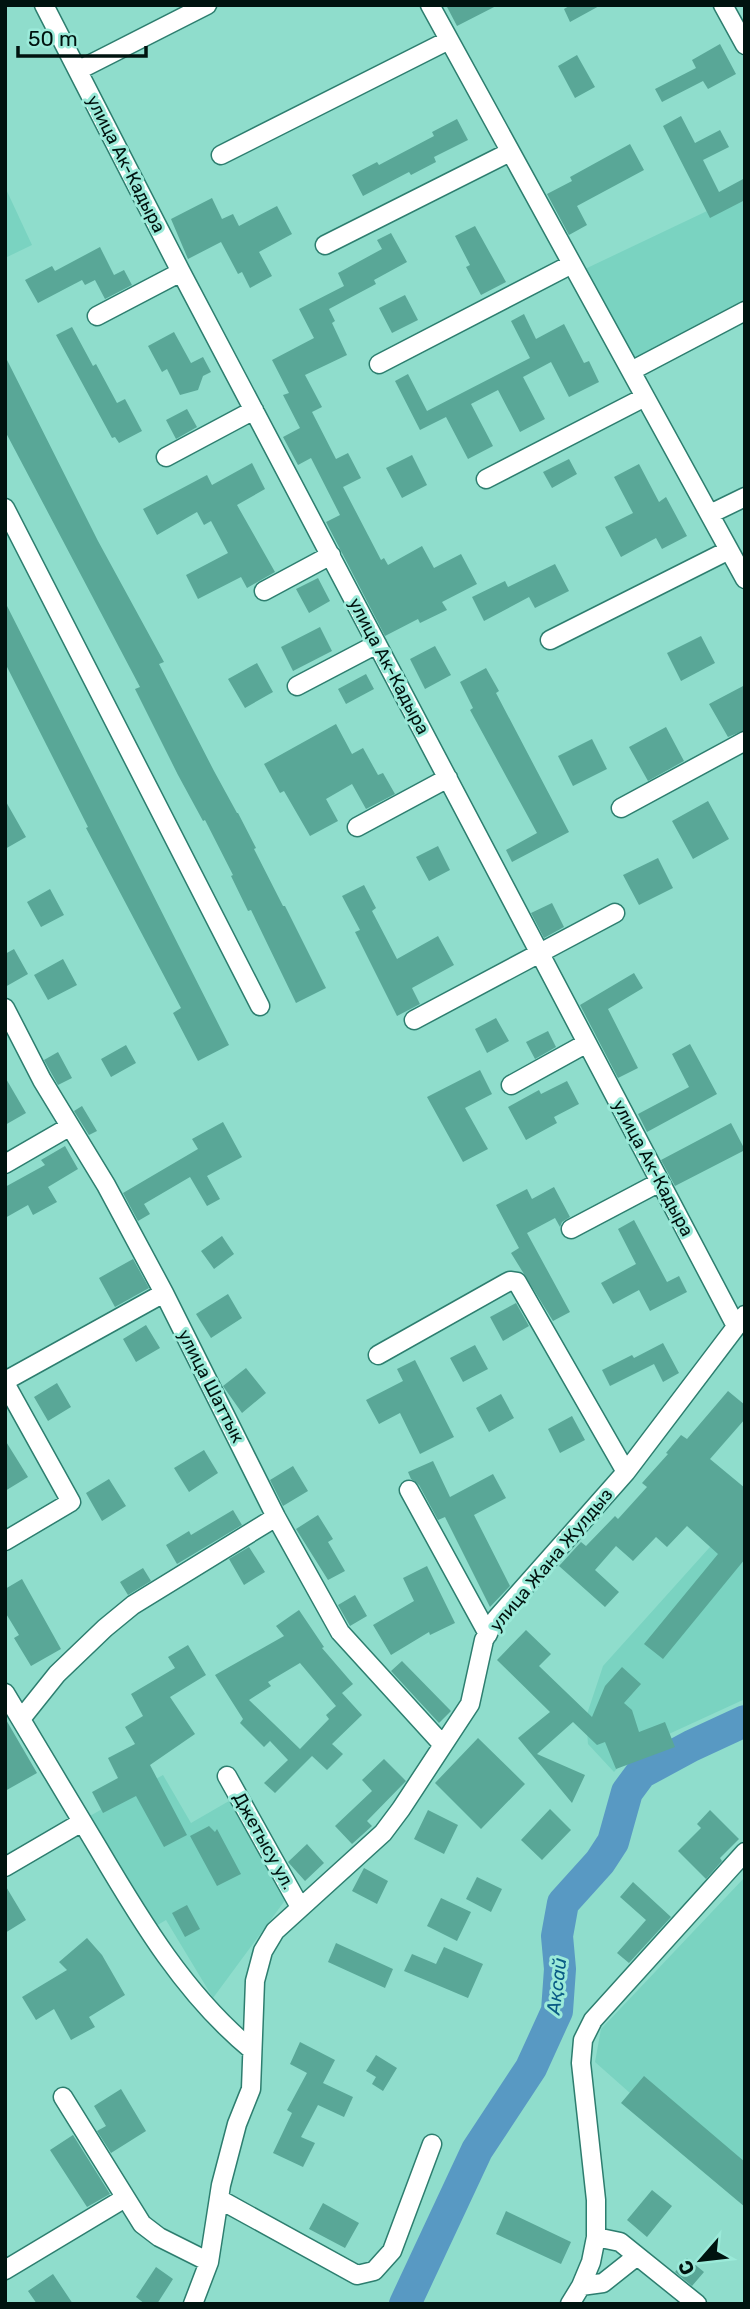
<svg xmlns="http://www.w3.org/2000/svg" width="750" height="2309" font-family="Rubik,sans-serif">
	<style>
		.built { fill: #7ad3c1 }
		.lines { fill: none; stroke-linecap: round; stroke-linejoin: round }
		.river { stroke: #5899c3; stroke-width: 32 }
		.building { fill: #59a797; fill-rule: evenodd }
		.street-casing { stroke: #2d7e6f; stroke-width: 21 }
		.street { stroke: #fff; stroke-width: 18 }
		.labels { text-anchor: middle; stroke-width: 6; stroke-linejoin: round; paint-order: stroke }
		.street-label { font-size: 18px; fill: #00130f; stroke: #9bead9 }
		.water-label { font-size: 19px; font-style: italic; fill: #095b85; stroke: #9bead9 }
	</style>
	<rect width="100%" height="100%" fill="#8fddcc"/>
	<path class="built" d="M5,187L32,245L5,258Z
		M745,193V301L634,358L585,269Z
		M745,1508V1699L634,1750L614,1772L588,1744L586,1717L603,1666Z
		M163,1775L191,1823L229,1801L286,1899L213,1998L166,1920L154,1927L88,1817Z
		M745,1877V2195L595,2062L601,2029Z"/>
	<g class="lines">
		<path class="river" d="M405,2304L477,2150L531,2068L557,2011L560,1969L557,1936L563,1903L600,1862L613,1842L627,1792L641,1773L691,1746L745,1721"/>
	</g>
	<path class="building" d="M446,5H498L457,26Z
		M571,5H601L570,22L564,9Z
		M720,44L736,74L708,89L703,81L662,102L655,89L696,68L692,60Z
		M577,55L595,87L575,98L558,66Z
		M681,116L695,143L720,130L729,147L703,160L719,192L745,178V200L710,218L663,126Z
		M457,119L468,140L434,157L436,162L411,175L409,172L363,196L352,175L377,162L379,165L434,136L432,132Z
		M630,144L644,170L577,206L587,225L569,235L547,194L572,181L570,177Z
		M212,198L222,219L233,214L239,226L277,206L292,234L259,252L272,276L250,288L242,272L238,274L221,242L188,259L171,219Z
		M475,226L506,282L481,295L466,267L470,265L455,236Z
		M391,233L407,262L374,280L376,284L329,309L335,321L332,323L347,355L305,375L322,407L312,412L336,459L348,453L361,478L343,487L381,560L384,558L388,565L422,546L434,568L461,554L477,584L442,602L447,610L420,623L418,619L385,636L326,522L340,515L311,458L298,465L283,437L300,428L283,395L289,393L272,360L314,338L299,309L344,286L338,273L382,249L377,240Z
		M100,247L114,275L124,270L132,285L105,299L95,280L85,285L82,280L38,303L25,280L52,266L55,271Z
		M405,295L418,320L392,333L379,308Z
		M524,314L536,339L564,324L584,363L589,361L599,382L569,397L551,362L523,377L545,419L520,432L498,390L471,404L493,446L468,459L446,417L420,430L395,381L408,374L427,411L530,358L511,321Z
		M72,327L93,366L96,364L117,403L125,399L142,431L119,443L115,437L112,438L56,335Z
		M174,332L191,363L203,357L211,372L203,376L198,390L180,395L167,369L162,372L148,346Z
		M5,356L98,541L164,662L159,664L214,771L237,813H238L256,848L254,849L283,906H285L326,988L296,1003L251,910L248,911L231,876L233,875L205,820L203,821L178,775L135,689L140,687L5,431Z
		M187,409L197,427L176,439L166,420Z
		M412,455L427,485L402,498L386,468Z
		M569,459L577,474L552,488L543,472Z
		M252,463L265,489L237,505L275,572L247,588L241,577L198,599L186,575L228,553L211,521L204,525L197,512L157,535L143,509L207,475L212,485Z
		M639,464L659,502L666,497L687,536L662,549L656,538L621,557L605,527L633,513L614,477Z
		M555,564L569,591L535,608L529,597L484,621L472,597L505,581L508,587Z
		M318,578L330,601L309,613L296,589Z
		M5,602L229,1045L198,1061L173,1013L181,1008L86,828L88,827L5,663Z
		M320,627L332,651L293,671L281,647Z
		M701,636L715,663L681,681L667,653Z
		M435,646L451,675L425,689L410,659Z
		M257,663L273,692L245,708L228,679Z
		M486,668L499,691L496,693L569,832L512,862L506,850L537,833L470,710L473,708L460,682Z
		M366,674L374,689L346,704L338,689Z
		M745,685V730L728,737L709,704Z
		M336,724L352,754L363,748L378,775L383,773L395,794L366,809L352,784L326,799L338,821L310,836L284,791L280,793L264,764Z
		M666,727L684,761L648,781L629,747Z
		M592,739L607,769L573,786L558,756Z
		M5,800L26,837L5,849Z
		M708,801L729,839L693,859L672,821Z
		M438,846L450,870L429,881L416,857Z
		M658,858L673,888L639,905L623,875Z
		M364,885L376,908L372,911L397,959L438,936L454,965L412,988L420,1004L397,1016L355,932L360,930L342,896Z
		M50,889L64,915L41,927L27,902Z
		M552,903L564,927L544,938L531,913Z
		M14,949L28,974L5,987V954Z
		M63,959L77,985L48,1000L34,975Z
		M634,973L643,988L608,1009L638,1068L618,1078L580,1005Z
		M496,1018L509,1041L487,1053L475,1029Z
		M548,1031L556,1047L535,1059L526,1042Z
		M690,1044L717,1094L647,1132L638,1114L689,1087L672,1054Z
		M126,1045L136,1063L111,1077L101,1059Z
		M58,1052L72,1078L58,1085L44,1060Z
		M480,1070L492,1094L465,1108L488,1149L463,1162L427,1097Z
		M5,1077L26,1113L5,1125Z
		M567,1081L579,1104L554,1117L557,1123L526,1140L508,1107L539,1090L541,1094Z
		M82,1106L97,1131L89,1135L74,1111Z
		M223,1122L242,1157L207,1176L220,1199L207,1206L190,1177L144,1204L150,1214L138,1221L123,1193L198,1149L192,1139Z
		M731,1123L745,1150L675,1186L661,1160Z
		M65,1146L78,1169L48,1187L57,1202L33,1215L28,1205L5,1218V1187L45,1165L41,1160Z
		M554,1187L570,1217L562,1222L560,1227L555,1218L527,1233L570,1312L553,1321L511,1253L519,1248L496,1205L527,1189L532,1199Z
		M634,1220L667,1282L679,1276L687,1292L650,1311L639,1290L613,1304L601,1283L636,1264L618,1229Z
		M222,1236L234,1254L214,1269L201,1251Z
		M133,1259L149,1288L115,1307L99,1278Z
		M228,1294L242,1318L211,1338L196,1314Z
		M516,1303L529,1326L503,1341L490,1317Z
		M146,1325L160,1348L136,1362L123,1339Z
		M663,1343L679,1373L663,1382L654,1364L610,1386L602,1370L632,1355L634,1358Z
		M475,1345L488,1369L463,1382L450,1358Z
		M415,1360L454,1437L420,1454L400,1413L379,1424L366,1400L403,1381L397,1369Z
		M246,1368L266,1393L242,1413L223,1386Z
		M57,1383L71,1407L48,1421L34,1397Z
		M728,1391L745,1405V1419L710,1459L745,1488V1559L663,1659L644,1644L718,1554L687,1526L667,1547L656,1537L633,1561L616,1546L595,1570L619,1592L605,1607L559,1566L581,1542L586,1546L615,1516L618,1519L647,1487L642,1483L668,1454L666,1453L681,1435L687,1439Z
		M501,1394L514,1418L489,1432L476,1408Z
		M572,1416L585,1440L560,1453L548,1429Z
		M5,1440L28,1477L5,1491Z
		M204,1450L218,1473L189,1492L174,1468Z
		M433,1461L450,1497L493,1474L506,1498L474,1515L510,1586L490,1607L445,1517L438,1520L419,1485L411,1479L408,1472Z
		M293,1466L308,1491L283,1506L270,1480Z
		M109,1479L126,1506L102,1521L86,1493Z
		M233,1510L242,1525L177,1564L166,1545L189,1531L191,1535Z
		M318,1515L333,1539L328,1542L345,1571L328,1580L296,1529Z
		M249,1547L265,1572L244,1585L229,1559Z
		M427,1566L455,1623L430,1635L429,1632L391,1655L373,1625L414,1601L403,1578Z
		M143,1568L151,1581L128,1595L120,1582Z
		M22,1579L61,1649L31,1666L14,1638L19,1635L5,1612V1589Z
		M355,1595L367,1616L350,1626L338,1605Z
		M299,1610L324,1647L322,1648L353,1684L342,1693L362,1715L332,1744L343,1754L327,1770L312,1756L275,1793L264,1783L288,1760L270,1741L264,1747L240,1723L243,1719L215,1675L284,1636L276,1626ZM300,1663L336,1706L326,1715L329,1719L300,1749L249,1700L271,1686L268,1682Z
		M526,1630L551,1654L539,1666L592,1717L605,1686L622,1667L641,1684L624,1703L632,1710L639,1732L665,1722L675,1747L616,1769L605,1742L597,1745L573,1722L537,1754L585,1775L572,1803L518,1738L550,1712L497,1660Z
		M188,1645L206,1675L170,1697L195,1734L150,1765L187,1835L164,1847L136,1796L103,1813L92,1792L118,1778L108,1758L135,1744L125,1727L143,1716L131,1694L175,1668L168,1657Z
		M402,1661L451,1711L439,1723L391,1671Z
		M5,1718L37,1773L5,1791Z
		M478,1738L525,1784L481,1829L435,1783Z
		M384,1759L406,1781L367,1821L372,1826L352,1844L335,1826L372,1791L362,1780Z
		M550,1809L571,1830L542,1860L521,1840Z
		M428,1810L458,1825L444,1854L414,1839Z
		M710,1810L739,1839L720,1858L722,1861L706,1879L678,1851L701,1828L697,1824Z
		M209,1826L215,1832L217,1829L241,1874L217,1886L190,1836Z
		M307,1844L324,1863L305,1881L288,1862Z
		M364,1868L388,1881L377,1904L352,1891Z
		M477,1877L502,1889L491,1912L466,1899Z
		M633,1882L671,1917L629,1963L617,1953L646,1920L620,1897Z
		M5,1885L26,1920L5,1933Z
		M441,1898L471,1912L457,1941L427,1926Z
		M187,1905L200,1929L185,1937L172,1913Z
		M87,1938L102,1955L125,1995L89,2017L95,2027L71,2040L54,2009L36,2020L22,1997L67,1970L59,1962Z
		M336,1943L393,1969L385,1988L328,1962Z
		M444,1947L483,1964L468,1998L404,1971L412,1954L436,1964Z
		M300,2042L335,2060L323,2083L353,2097L344,2117L318,2105L301,2137L315,2143L303,2167L273,2153L292,2113L287,2110L307,2073L290,2064Z
		M376,2055L397,2068L383,2091L372,2084L376,2077L366,2071Z
		M644,2076L745,2162V2207L621,2103Z
		M121,2089L146,2131L111,2153L97,2131L106,2126L94,2106Z
		M73,2135L110,2194L87,2207L50,2150Z
		M652,2190L672,2206L647,2237L627,2220Z
		M323,2203L359,2223L345,2248L309,2229Z
		M506,2211L571,2242L561,2264L496,2234Z
		M687,2258L704,2272L692,2286L675,2272Z
		M156,2267L173,2279L157,2304H145L136,2297Z
		M53,2274L73,2304H37L28,2291Z"/>
	<g class="lines">
		<g class="street-casing">
			<path id="street" d="M44,5L181,272L736,1326
				M430,5L745,579
				M723,5L745,45
				M79,70L207,5
				M221,155L449,40
				M325,245L510,152
				M97,316L181,272
				M379,364L572,264
				M631,371L745,311
				M166,457L254,410
				M486,479L645,397
				M5,508L260,1006
				M710,514L745,497
				M264,591L331,555
				M550,640L729,550
				M297,686L377,644
				M621,808L745,741
				M357,827L448,778
				M5,1008L42,1080L106,1185L164,1293L276,1517L340,1632L443,1745
				M414,1020L615,913
				M511,1085L587,1043
				M5,1164L69,1127
				M571,1229L660,1182
				M378,1355L506,1283L510,1281L517,1282L626,1472
				M5,1381L164,1293
				M5,1383L71,1502L5,1541
				M409,1490L488,1634
				M5,1693C36,1744 67,1797 98,1848C141,1921 186,1996 252,2050
				M21,1719L57,1674L105,1628L133,1605L276,1517
				M227,1776L300,1907
				M5,1867L82,1822
				M63,2097L142,2224L159,2237L209,2262
				M219,2199L357,2275L374,2271L392,2251L432,2144
				M596,2237L620,2242L697,2304
				M5,2270L125,2198
				M581,2286L603,2283L637,2256
				M193,2304L209,2262L221,2185L237,2124L251,2089L255,1981L263,1951L275,1931L383,1833L401,1809L470,1704L484,1640L496,1619L626,1472L745,1315
				M570,2304L581,2286L591,2262L596,2237V2200L581,2063L583,2040L593,2020L745,1852"/>
		</g>
		<use href="#street" class="street"/>
	</g>
	<g class="labels">
		<g class="street-label">
			<text transform="translate(126 164) rotate(63)" y="6">улица Ак-Кадыра</text>
			<text transform="translate(389 666) rotate(62)" y="6">улица Ак-Кадыра</text>
			<text transform="translate(653 1168) rotate(62)" y="6">улица Ак-Кадыра</text>
			<text transform="translate(211 1386) rotate(63)" y="6">улица Шаттык</text>
			<text transform="translate(551 1560) rotate(-50)" y="6">улица Жана Жулдыз</text>
			<text transform="translate(264 1841) rotate(61)" y="6">Джетысу ул.</text>
		</g>
		<g class="water-label">
			<text transform="translate(556 1986) rotate(-83)" y="7">Ақсай</text>
		</g>
	</g>
	<rect width="750" height="2309" fill="none" stroke="#00130f" stroke-width="14"/>
	<g transform="translate(701 2260) rotate(242)" stroke="#9bead9" stroke-width="5" paint-order="stroke">
	<path d="M0-5L12 26L0 18L-12 26Z" fill="#00130f"/>
	<text y="-10" font-size="19" font-weight="bold" text-anchor="middle" fill="#00130f">С</text>
	</g>
	<path d="M18 46v10h128v-10" fill="none" stroke="#00130f" stroke-width="3.5"/>
	<text x="28" y="46" font-size="21" fill="#00130f" stroke="#9bead9" stroke-width="5" paint-order="stroke">50 m</text>
</svg>
